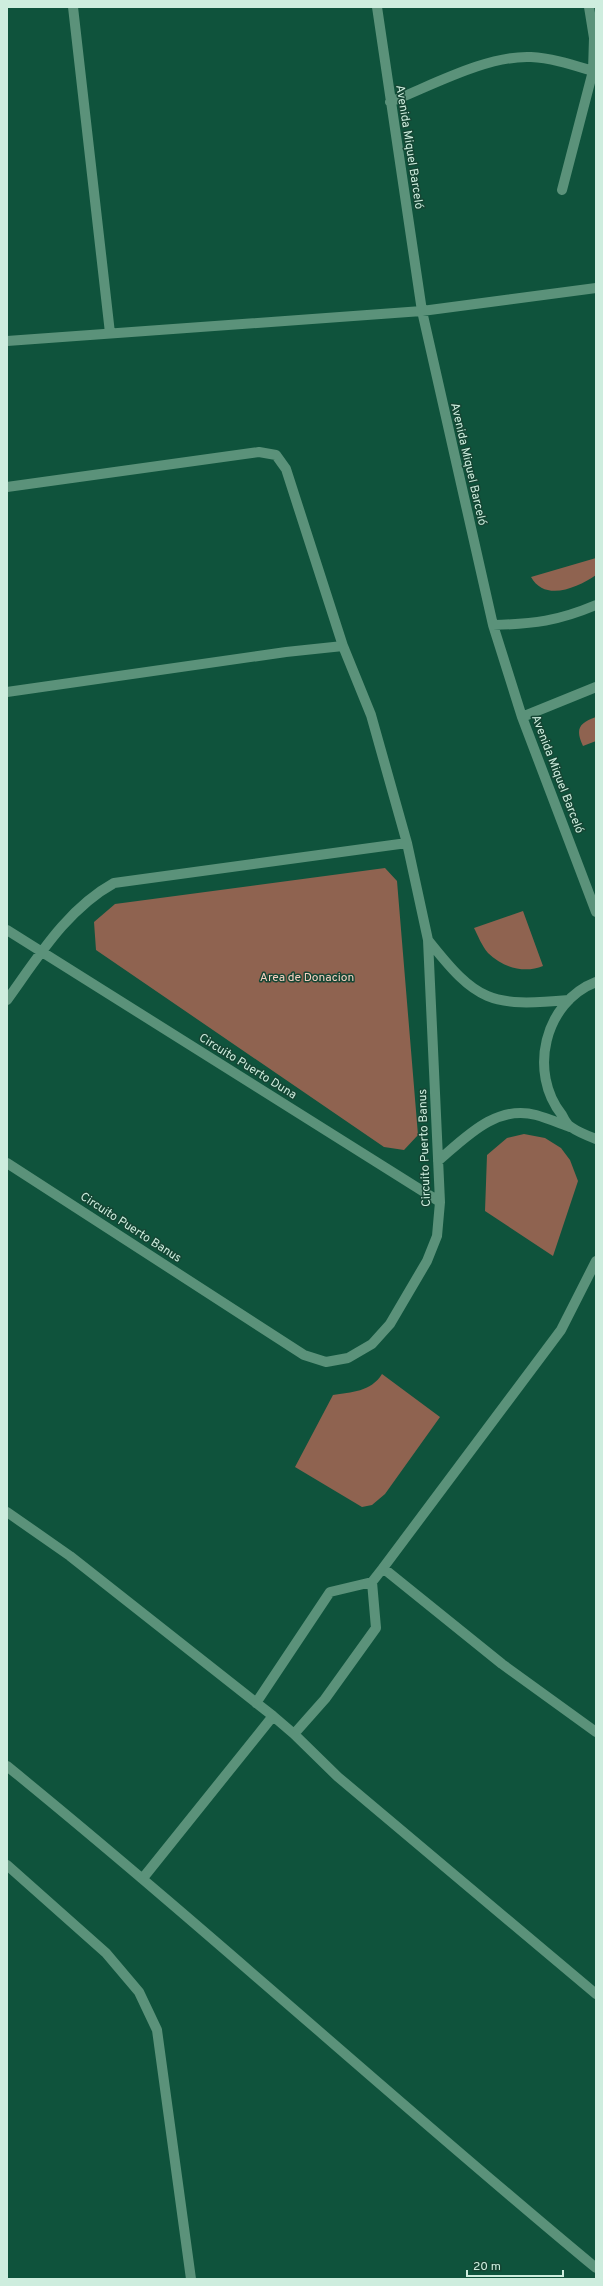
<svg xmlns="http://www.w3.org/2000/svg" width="603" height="2286" font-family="Overpass,sans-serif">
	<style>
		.green { fill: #8f6350 }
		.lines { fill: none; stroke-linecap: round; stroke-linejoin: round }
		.minor { stroke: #5b927a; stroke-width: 10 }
		.labels { text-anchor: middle; stroke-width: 3; stroke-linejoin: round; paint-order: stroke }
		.street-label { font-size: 12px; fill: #ceedde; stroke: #154634 }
		.park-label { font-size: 12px; fill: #f9d2c2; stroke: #154634 }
	</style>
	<rect width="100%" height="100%" fill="#0f533c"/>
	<path class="green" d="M596,558V575C577,588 545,602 531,577Z
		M596,717V741L583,746C575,729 579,723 596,717Z
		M385,868L397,881L418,1135L404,1150L384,1147L96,950L94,922L115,904Z
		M523,911L543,966C524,974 502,967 488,953C482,946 478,936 474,928Z
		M524,1134L545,1138L561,1148L570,1160L578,1181L553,1256L485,1211L487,1155L507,1138Z
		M382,1374L440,1417L385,1494L372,1505L362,1507L295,1467L333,1395C351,1392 371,1392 382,1374Z"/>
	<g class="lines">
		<path class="minor" d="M73,7L110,333
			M377,7L422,311L493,625L522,717L596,912
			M390,102C431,86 487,55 531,57C552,58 573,65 593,71L596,74
			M562,190L593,71L594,38L589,7
			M7,341L422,311L596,288
			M7,487L259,452L276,455L286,469L343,646
			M493,625C534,624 558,621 596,605
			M7,692L286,652L343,646L371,715L407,843L428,940L440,1202L437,1236L427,1261L390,1324L372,1344L348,1358L326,1362L304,1355L7,1163
			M522,717L596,687
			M7,930L440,1202
			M428,940C477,1002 490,1007 569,1000
			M596,982C544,1002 528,1073 562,1115C564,1119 567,1125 571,1127C578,1132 588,1136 596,1139
			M7,1000C38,957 67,909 114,883L407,843
			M438,1161C465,1138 496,1104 536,1115C547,1118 559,1123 570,1127
			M7,1512L70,1556L273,1716L143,1878
			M383,1568L502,1664L596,1732
			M256,1703L330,1592L372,1582L383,1568L561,1330L596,1261
			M273,1716L294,1734L338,1777L596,1994
			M294,1734L325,1699L376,1628L372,1582
			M7,1766C207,1929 397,2103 596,2268
			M7,1865L106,1953L139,1992L157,2030L191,2279"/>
	</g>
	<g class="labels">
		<g class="street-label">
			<text transform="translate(410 147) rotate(81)" y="4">Avenida Miquel Barceló</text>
			<text transform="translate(469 464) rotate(77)" y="4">Avenida Miquel Barceló</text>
			<text transform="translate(558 774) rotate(69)" y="4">Avenida Miquel Barceló</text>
			<text transform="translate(248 1066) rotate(32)" y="4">Circuito Puerto Duna</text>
			<text transform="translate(424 1148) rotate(-92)" y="4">Circuito Puerto Banus</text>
			<text transform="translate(131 1227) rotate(33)" y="4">Circuito Puerto Banus</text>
		</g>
		<g class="park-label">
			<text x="307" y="981">Area de Donacion</text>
		</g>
	</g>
	<rect width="603" height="2286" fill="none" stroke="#ceedde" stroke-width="16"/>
	<path d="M467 2270v6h96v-6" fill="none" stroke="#ceedde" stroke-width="2"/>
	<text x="473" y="2270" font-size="12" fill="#ceedde" stroke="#154634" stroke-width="3" paint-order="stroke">20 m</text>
</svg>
